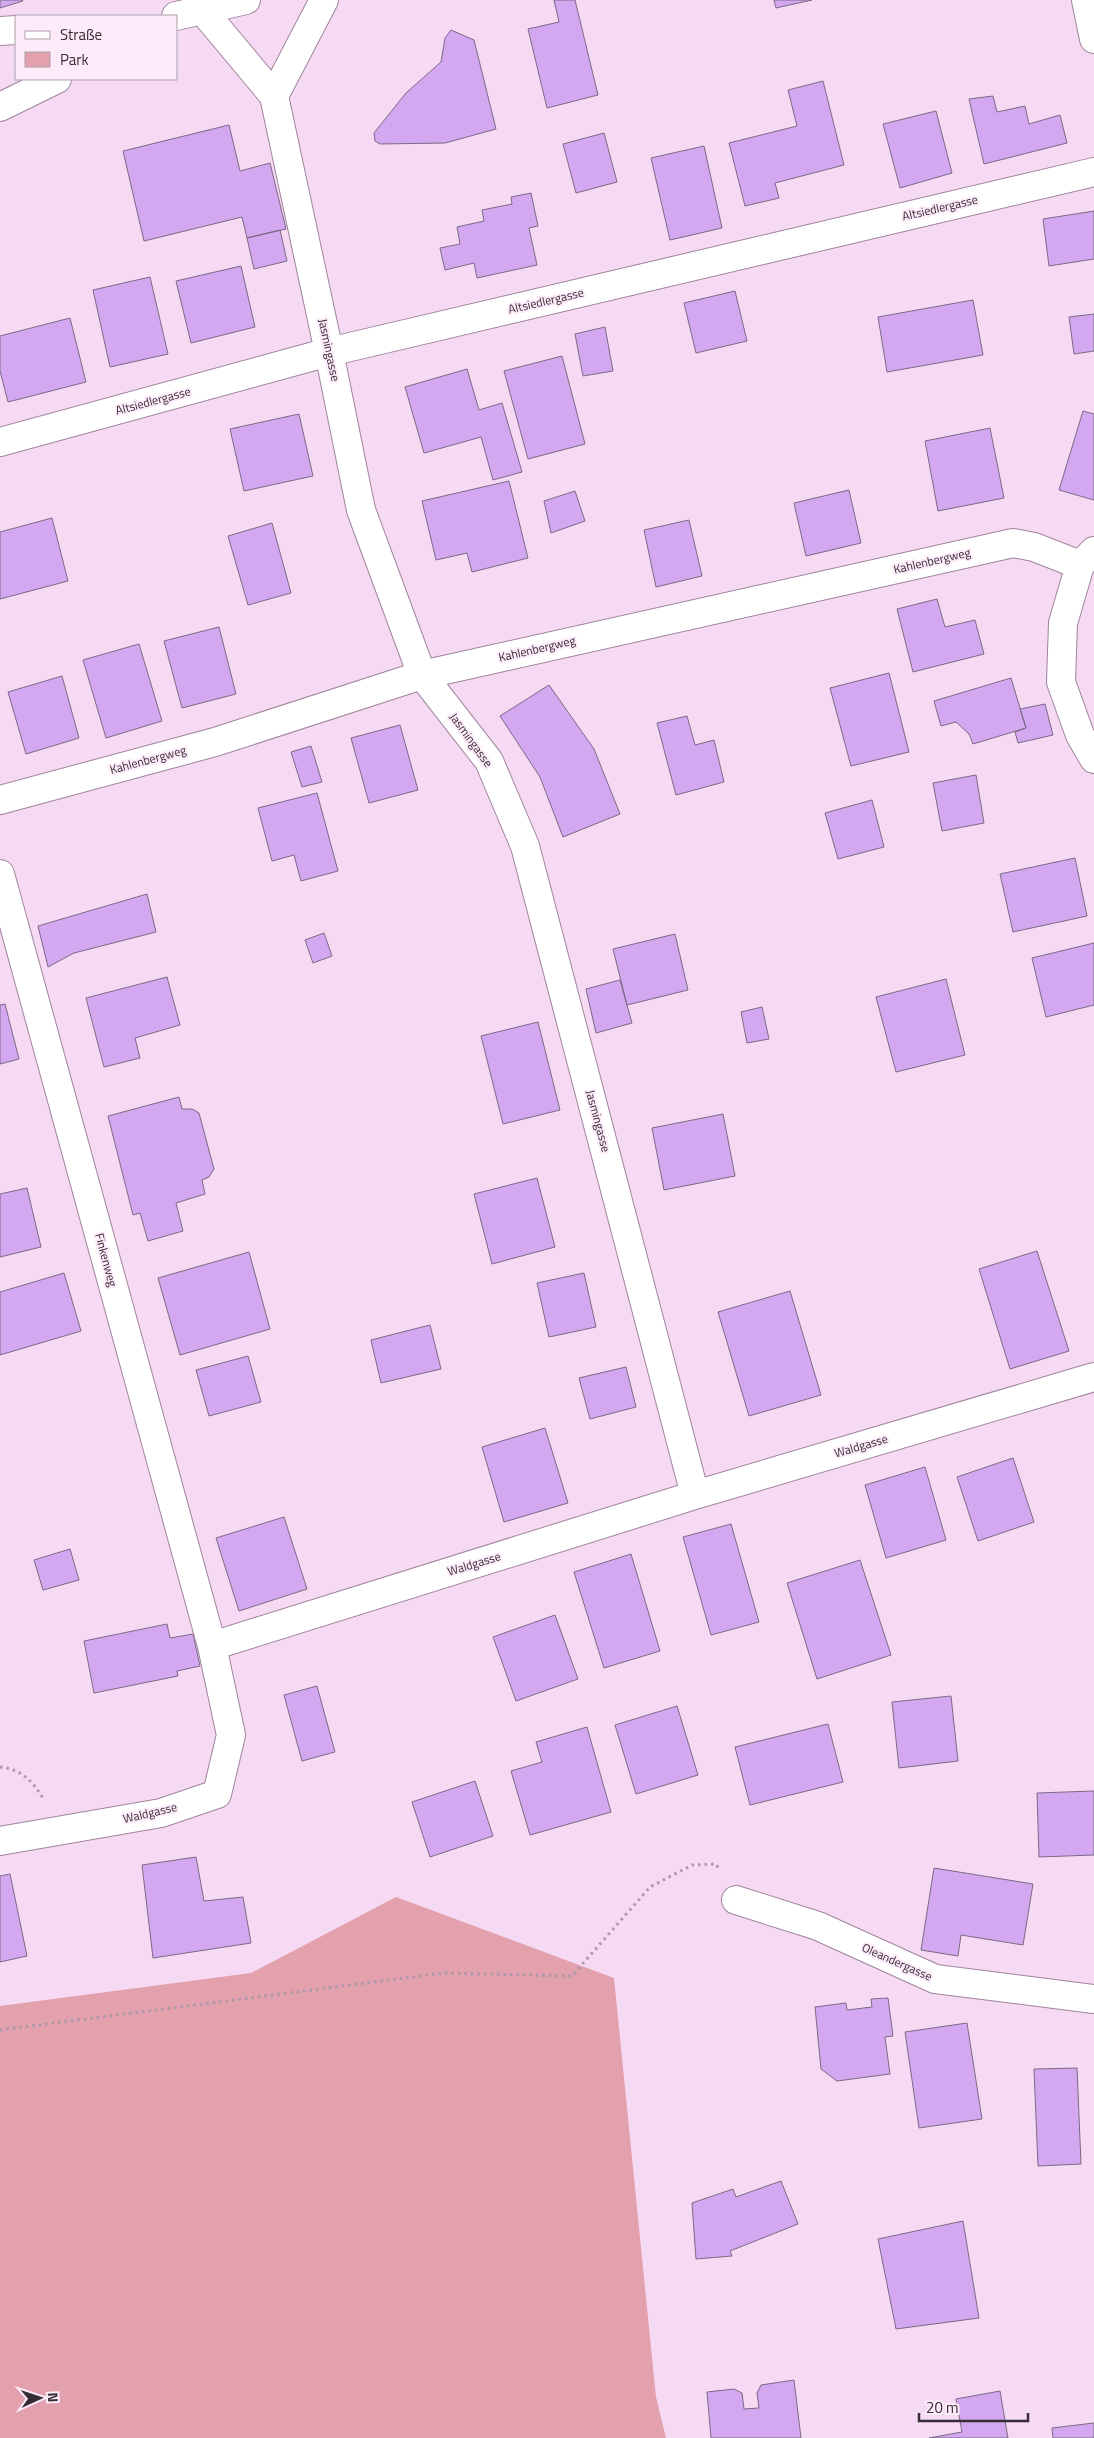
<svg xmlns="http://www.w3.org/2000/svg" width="1094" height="2438" font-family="'Titillium Web',sans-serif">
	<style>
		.green { fill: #e2a1ad }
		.building { fill: #d4a8f0; stroke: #7a6a84 }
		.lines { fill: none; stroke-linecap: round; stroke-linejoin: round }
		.minor-casing { stroke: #9f859c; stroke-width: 30 }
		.path { stroke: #ad98aa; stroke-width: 3; stroke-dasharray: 2.5 4; stroke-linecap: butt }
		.minor { stroke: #fff; stroke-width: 28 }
		.labels { text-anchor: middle; stroke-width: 4; stroke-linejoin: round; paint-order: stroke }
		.street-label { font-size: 12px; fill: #362c35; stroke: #fdebfa }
	</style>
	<rect width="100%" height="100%" fill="#f6daf3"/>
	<path class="green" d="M396,1897L614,1978L656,2397L666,2438H0V2006L251,1973Z"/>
	<path class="building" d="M0,0H22L23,1L0,8Z
		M554,0H575L598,95L547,108L528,29L559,22Z
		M774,0H812L776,8Z
		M451,30L474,40L496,129L445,143L380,144L375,141L374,133L406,93L441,62L445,38Z
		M823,81L844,165L775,183L779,198L745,206L729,143L797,126L788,90Z
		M993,96L997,112L1025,106L1029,124L1060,115L1067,143L984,164L969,99Z
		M936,111L952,173L900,188L883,124Z
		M229,125L240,171L270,163L286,229L247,238L242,217L144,241L123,151Z
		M604,133L617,182L576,193L563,144Z
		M704,146L722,228L670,240L651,158Z
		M531,193L538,226L529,228L537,265L477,278L474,263L445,270L440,248L460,244L457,227L484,221L482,210L512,204L511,197Z
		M1094,211V259L1049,266L1043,219Z
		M280,230L287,261L254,269L247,238Z
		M241,266L255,327L191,343L176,281Z
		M150,277L168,354L110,367L93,290Z
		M735,291L747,341L696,353L684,303Z
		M973,300L983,355L887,372L878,317Z
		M1094,314V351L1074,354L1069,317Z
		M70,318L86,382L8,402L0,371V336Z
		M605,327L613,371L583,376L575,334Z
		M562,356L585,444L528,459L504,371Z
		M467,369L479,410L502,403L522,472L493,480L481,437L424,453L405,387Z
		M1083,411L1094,414V500L1059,490Z
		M299,414L313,476L244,491L230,429Z
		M990,428L1004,498L938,511L925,441Z
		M509,481L528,558L472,572L467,553L436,560L422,501Z
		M849,490L861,543L806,556L794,503Z
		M575,491L585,521L551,533L544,501Z
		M52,518L68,581L0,599V532Z
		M689,520L702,576L656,587L644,530Z
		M272,523L291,593L248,605L228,536Z
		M937,599L945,627L975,620L984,654L913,672L897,609Z
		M219,627L236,694L182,708L164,641Z
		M139,644L162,721L106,738L83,660Z
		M889,673L909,752L851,766L830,688Z
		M62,676L79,738L26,754L8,692Z
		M1011,678L1026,728L973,744L969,734L956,722L941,726L934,701Z
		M549,685L594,749L620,814L563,837L540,777L500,716Z
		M1045,704L1053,735L1018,743L1015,732L1026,728L1020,709Z
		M687,716L695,745L714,740L724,782L676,795L657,723Z
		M400,725L418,790L369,803L351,738Z
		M311,746L322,782L302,787L291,752Z
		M976,775L984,823L942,831L933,783Z
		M317,793L338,871L301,881L294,855L272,861L258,808Z
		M872,800L884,847L838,859L825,813Z
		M1075,858L1087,916L1013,932L1000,874Z
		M147,894L156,932L74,953L48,967L38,926Z
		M324,933L332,956L313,963L305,940Z
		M675,934L688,990L627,1005L613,949Z
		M1094,943V1005L1046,1017L1032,958Z
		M167,977L180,1025L135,1038L140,1058L104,1067L86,998Z
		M946,979L965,1055L896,1072L876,997Z
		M620,980L632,1023L596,1033L586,989Z
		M5,1004L19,1059L0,1064V1005Z
		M762,1007L769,1039L747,1043L741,1012Z
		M538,1022L560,1110L503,1124L481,1036Z
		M179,1097L182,1109H192L199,1113L214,1169L209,1177L202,1180L205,1194L176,1203L183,1231L148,1241L140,1213L133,1215L108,1116Z
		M723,1114L735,1176L664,1190L652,1128Z
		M537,1178L555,1247L492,1264L474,1194Z
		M27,1188L41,1247L0,1257V1194Z
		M1037,1251L1069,1351L1010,1369L979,1269Z
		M249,1252L270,1329L180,1355L158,1278Z
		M64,1273L81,1331L0,1355V1292Z
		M584,1273L596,1327L549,1337L537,1283Z
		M790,1291L821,1395L749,1416L718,1312Z
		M430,1325L441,1369L381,1383L371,1340Z
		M248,1356L261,1402L209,1416L196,1370Z
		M626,1367L636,1407L590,1419L579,1378Z
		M545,1428L568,1503L504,1522L482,1447Z
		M1013,1458L1034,1522L978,1541L957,1477Z
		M925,1467L946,1540L886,1558L865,1485Z
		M284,1517L307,1589L239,1611L216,1538Z
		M731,1524L759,1622L711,1635L683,1537Z
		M70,1549L79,1580L43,1590L34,1560Z
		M631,1554L660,1651L604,1668L574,1572Z
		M860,1560L891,1655L817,1679L787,1583Z
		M555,1615L578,1679L516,1701L493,1637Z
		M167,1624L170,1638L193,1634L200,1666L177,1671L178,1676L94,1693L84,1641Z
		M317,1686L335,1752L302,1761L284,1695Z
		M951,1696L958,1761L899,1768L892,1702Z
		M677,1706L698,1775L636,1794L615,1725Z
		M828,1724L843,1782L750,1805L735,1747Z
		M587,1727L611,1812L530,1835L511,1771L542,1762L536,1742Z
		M475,1781L493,1836L430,1857L412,1802Z
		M1094,1791V1855L1039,1857L1037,1793Z
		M196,1857L204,1901L243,1897L251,1943L153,1958L142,1865Z
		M934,1868L1033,1884L1023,1945L961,1935L958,1956L921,1950Z
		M10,1874L27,1956L0,1962V1876Z
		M888,1998L893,2036L885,2037L890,2074L837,2081L821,2069L815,2007L846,2003L847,2010L872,2007L871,1999Z
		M967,2023L982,2119L919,2128L905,2032Z
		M1077,2068L1081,2164L1038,2166L1034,2069Z
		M781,2181L798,2224L730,2251L732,2256L696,2259L692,2203L733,2189L736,2197Z
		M963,2221L979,2318L896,2329L878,2239Z
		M794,2380L801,2438H711L707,2392L734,2389L742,2393L744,2409L759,2408L757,2393L761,2385Z
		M1000,2391L1008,2438H929L962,2432L956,2399Z
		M1094,2423V2438H1053L1052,2428Z"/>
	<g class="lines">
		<g class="minor-casing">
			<path id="minor" d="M1086,0L1094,39
				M203,11L274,96L329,352L361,510L422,675L489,761L525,846L695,1495
				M176,16L246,0
				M0,31L16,30
				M274,96L324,0
				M0,107L57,79
				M0,442L329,352L1094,172
				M1094,551L1080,565L1063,623L1061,682L1080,735L1094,759
				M0,800L215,742L422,675L1013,543L1034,547L1080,565
				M0,874L212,1646
				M0,1841L161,1813L217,1794L231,1735L212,1646L695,1495L1094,1377
				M736,1900L818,1926L935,1979L1094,1999"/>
		</g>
		<path class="path" d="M0,1767C21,1769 33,1781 44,1800
			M0,2030L444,1973L572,1976L650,1887L692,1865L716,1864L720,1871"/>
		<use href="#minor" class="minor"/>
	</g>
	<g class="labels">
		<g class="street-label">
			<text transform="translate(940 208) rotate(-13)" y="4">Altsiedlergasse</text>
			<text transform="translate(546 301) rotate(-13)" y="4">Altsiedlergasse</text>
			<text transform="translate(329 350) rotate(78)" y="4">Jasmingasse</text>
			<text transform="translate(153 401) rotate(-15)" y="4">Altsiedlergasse</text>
			<text transform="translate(932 561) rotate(-13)" y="4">Kahlenbergweg</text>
			<text transform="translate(537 649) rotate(-13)" y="4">Kahlenbergweg</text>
			<text transform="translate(471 740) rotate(54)" y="4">Jasmingasse</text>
			<text transform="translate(148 760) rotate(-15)" y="4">Kahlenbergweg</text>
			<text transform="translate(598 1121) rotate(75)" y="4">Jasmingasse</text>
			<text transform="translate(106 1260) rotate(75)" y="4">Finkenweg</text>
			<text transform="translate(861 1446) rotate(-16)" y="4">Waldgasse</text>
			<text transform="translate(474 1564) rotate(-17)" y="4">Waldgasse</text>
			<text transform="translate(150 1813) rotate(-13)" y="4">Waldgasse</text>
			<text transform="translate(897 1962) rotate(24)" y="4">Oleandergasse</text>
		</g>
	</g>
	<rect x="15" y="15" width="162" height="65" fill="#fdebfa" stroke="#ad9fab"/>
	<rect x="25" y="31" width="25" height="8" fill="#ffffff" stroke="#ad9fab"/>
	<text x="60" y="40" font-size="15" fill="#362c35">Straße</text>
	<rect x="25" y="52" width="25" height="15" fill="#e2a1ad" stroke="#ad9fab"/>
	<text x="60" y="65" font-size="15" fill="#362c35">Park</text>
	<g transform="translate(40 2398) rotate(87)" stroke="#fdebfa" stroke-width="4" paint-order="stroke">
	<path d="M0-4L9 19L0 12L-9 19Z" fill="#362c35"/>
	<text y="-8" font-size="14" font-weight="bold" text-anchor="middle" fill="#362c35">N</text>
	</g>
	<path d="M919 2413v8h109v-8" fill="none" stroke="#362c35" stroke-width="2.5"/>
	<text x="926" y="2413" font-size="15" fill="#362c35" stroke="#fdebfa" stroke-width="4" paint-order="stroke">20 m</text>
</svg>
